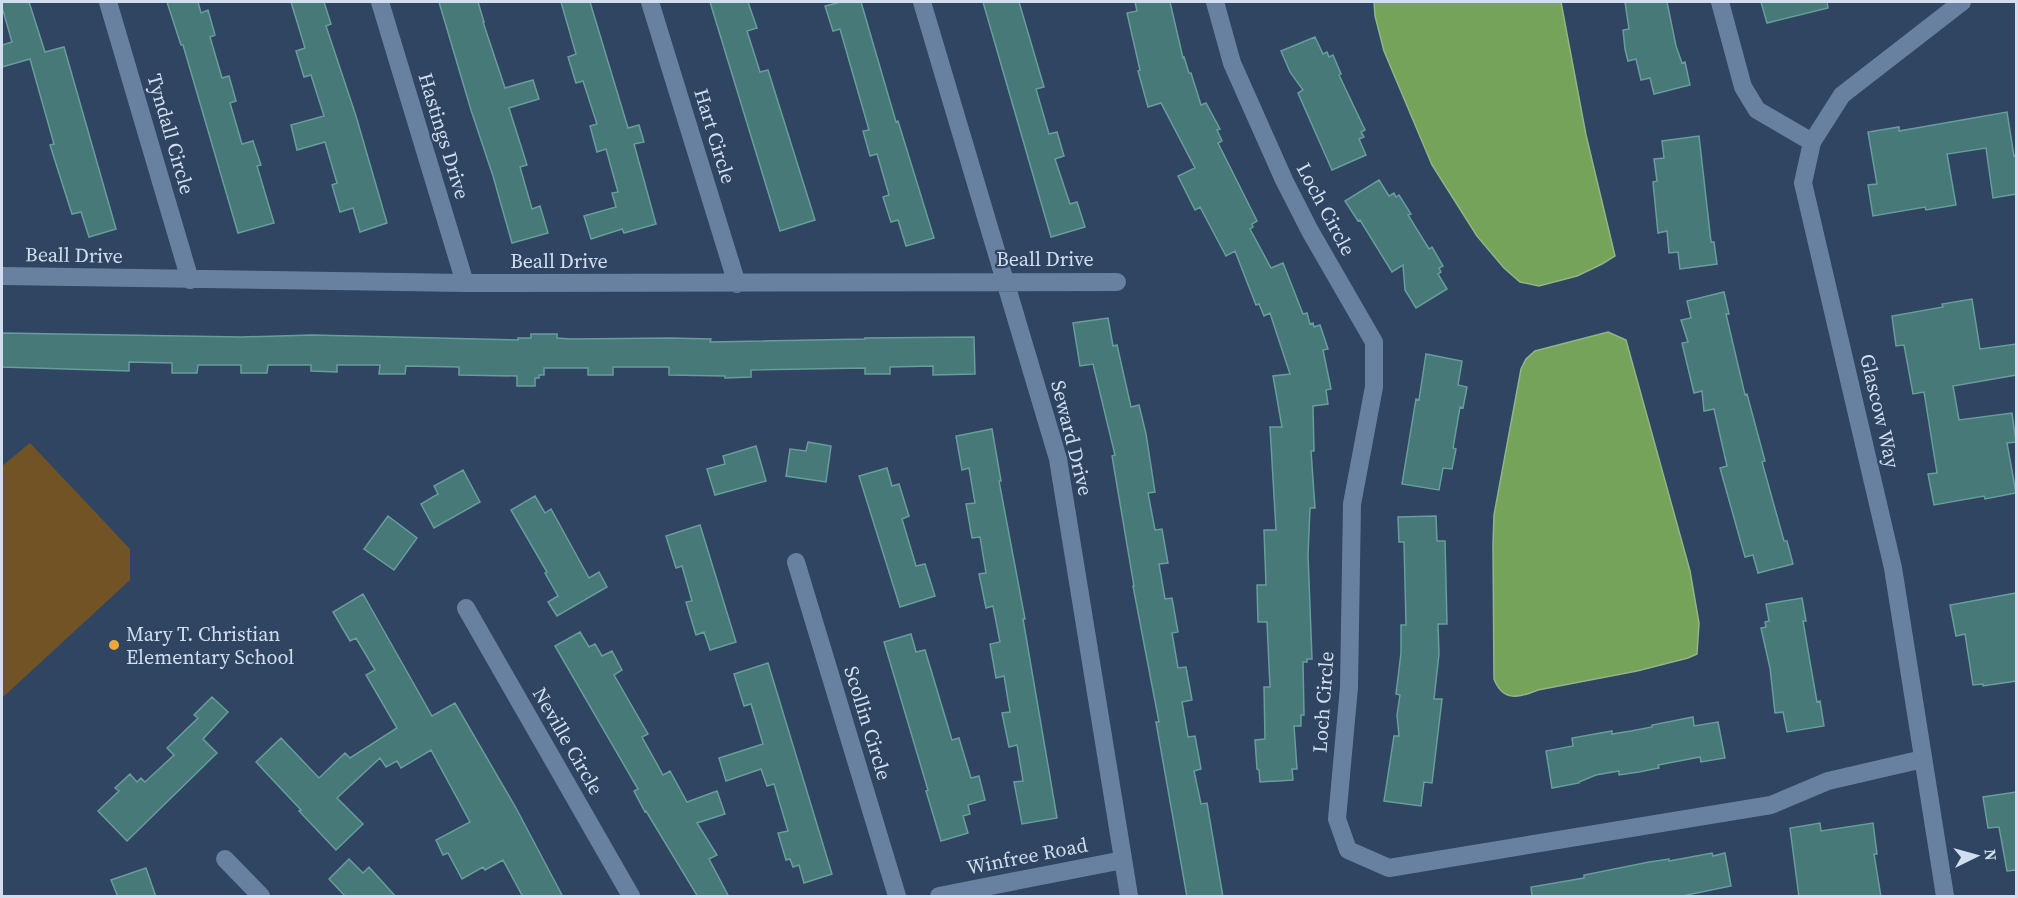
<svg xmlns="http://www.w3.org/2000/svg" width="2018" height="898" font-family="'Source Serif 4',serif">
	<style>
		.green { fill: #725325 }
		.water { fill: #76a35a; stroke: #91b587; stroke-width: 1.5 }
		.building { fill: #467978; stroke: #699d9c; stroke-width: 1.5 }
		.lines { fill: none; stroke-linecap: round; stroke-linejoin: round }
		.minor { stroke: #6981a0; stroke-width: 18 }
		.poi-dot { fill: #eda83c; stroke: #2f4561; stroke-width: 2 }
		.labels { text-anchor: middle; stroke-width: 4.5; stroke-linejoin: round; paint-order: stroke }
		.street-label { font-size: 20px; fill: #d1deef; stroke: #2f4561 }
		.poi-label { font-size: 20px; fill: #d1deef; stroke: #2f4561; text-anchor: start }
	</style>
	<rect width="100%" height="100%" fill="#2f4561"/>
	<path class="green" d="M30,443L130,549V580L2,698V466Z"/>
	<path class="water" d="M1374,2H1561L1586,135L1615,256L1602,264L1577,276L1539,286L1520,282L1504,268L1477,236L1432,165L1384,51L1375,16Z
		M1608,332L1626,340L1690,571L1699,623L1697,654L1688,658L1637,671L1538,690C1519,698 1503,702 1494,679L1493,545L1494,515L1521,369L1526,359L1535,351Z"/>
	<path class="building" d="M2,2H29L45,52L64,47L116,229L89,237L81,212L72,214L50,145L54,144L30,59L2,67V45L12,42L2,7Z
		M167,2H198L201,13L208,10L215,35L210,37L222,78L229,76L236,101L230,103L242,144L253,141L261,165L257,166L274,223L238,233L183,45H181Z
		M291,2H324L331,24L326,26L356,116L387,223L360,232L353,208L340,212L332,185L337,183L325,142L297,150L291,125L324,116L311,75L304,77L296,51L305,48Z
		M439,2H478L484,22H483L505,88L533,80L539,99L509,108L527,165L520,167L532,209L540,206L548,233L512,243L493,176L471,110Z
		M561,2H590L628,128L639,125L644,142L634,144L656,224L624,233L622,229L591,239L584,216L616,207L612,193L618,192L606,149L597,152L590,126L597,124L583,81L576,83L568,57L576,54Z
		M710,2H748L757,28L747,31L760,72L768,70L815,220L780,231Z
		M841,2H861L896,122L898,121L934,238L906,246L898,220L891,222L883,197L889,195L877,154L870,156L863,131L869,130L840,29L833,31L825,6Z
		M983,2H1019L1044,87L1036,89L1049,134L1057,132L1064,156L1055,159L1070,204L1077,202L1085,227L1051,237Z
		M1135,2H1170L1183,58L1184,57L1189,73H1191L1201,105L1206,103L1220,129L1217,130L1222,141L1218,143L1257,221L1252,224L1253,227L1250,229L1271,268L1283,263L1303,314L1307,313L1310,324L1313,323L1314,327L1320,325L1328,349L1323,350L1331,389L1326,390L1328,404L1313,406L1314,451H1311L1315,508H1310L1308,555L1312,659H1307V662H1303L1304,715H1301V726H1294L1297,769H1292L1293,780L1260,782L1259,770L1257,769L1255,740L1265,739L1264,687H1270L1267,622H1258L1257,585H1266L1264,530H1276L1270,427H1282L1273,376L1290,374L1270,313L1264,316L1259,304L1256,305L1235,251L1226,256L1200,207L1195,210L1178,176L1195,168L1161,103L1148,107L1138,71L1140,70L1127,13L1137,11Z
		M1625,2H1667L1676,46L1682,63L1685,62L1690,85L1654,94L1650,78L1641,80L1636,59L1628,61L1625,49L1623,30L1629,29Z
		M1761,2H1827L1828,8L1767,23Z
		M1315,37L1323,54L1327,52L1329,57L1333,55L1341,74L1339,75L1365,130L1361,132L1364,137L1359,139L1366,155L1332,170L1298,93L1303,90L1290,72L1281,51Z
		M2007,112L2014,156L2016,155V194L1993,198L1986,148L1947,154L1956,205L1926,210L1925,207L1873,216L1868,185L1877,184L1868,132L1899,127V131Z
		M1699,136L1711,242H1714L1717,264L1680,269L1678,252L1669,253L1667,231L1658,233L1653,182L1657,181L1654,159L1664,158L1662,141Z
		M1379,180L1389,196L1394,193L1396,197L1399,195L1411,214L1408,215L1429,249L1432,247L1443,266L1439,268L1441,272L1438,274L1447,289L1416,308L1405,290L1403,265L1392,272L1360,220L1358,221L1345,201Z
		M1724,292L1729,314H1726L1745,395L1747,394L1765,461L1762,462L1784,541H1787L1793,564L1758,573L1753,555L1745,557L1720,468L1727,466L1714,409L1704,411L1702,391L1694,393L1682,343L1688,342L1681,320L1691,318L1687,301Z
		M1972,299L1980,349L2016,344V375L1953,386L1959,420L2012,413L2016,442L2007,443L2016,493L1985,499L1984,496L1934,505L1928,474L1937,473L1924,392L1913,394L1904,345L1896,346L1892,316L1943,307L1942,304Z
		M1108,318L1113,346L1117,345L1131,407L1139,405L1146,434L1155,492L1148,493L1155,530L1162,529L1168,563L1159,564L1165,599L1172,598L1178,632L1172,633L1178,668L1186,667L1192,700L1182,702L1188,737L1195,736L1201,769L1194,771L1201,804L1207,803L1223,897H1187L1156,722H1159L1133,586H1134L1112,456L1115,455L1093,364L1080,366L1073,323Z
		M2,333L241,337L312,335L518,340V338H531V334H557V338L571,339L670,338L711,339L710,342L865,339V338L974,337L975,374L933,375V366L890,367V374H865V368L751,370V377L725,378V376L669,375V367H613V375H588V368H544V375H539V378H535V386H517V376L459,375V367L406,366L405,374H379L380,365H337V372L311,371V365H268L267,373H241V365H198L197,373H172V363L129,362V371L2,367Z
		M1426,354L1462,361L1458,385L1467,387L1463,408L1460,407L1453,448L1456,449L1452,469L1443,468L1439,490L1402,484L1416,399L1419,400Z
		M992,429L1001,481H999L1025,619H1023L1057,818L1022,824L1014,782L1023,781L1017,745L1009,747L1002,713L1010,712L1004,676L996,678L990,644L1000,642L993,606L986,608L979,574L986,573L980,537L972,538L966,504L975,503L969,468L962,470L956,436Z
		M808,442L831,446L826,482L786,476L790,449L806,451Z
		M756,446L766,481L715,495L707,469L725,464L723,456Z
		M887,468L892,486L899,484L909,516L902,519L916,566L925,564L935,596L900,607L859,476Z
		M463,470L480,502L434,528L421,504L438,494L434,486Z
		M535,496L545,513L551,509L589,578L599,572L607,587L557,616L548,602L558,596L545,573L547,572L511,510Z
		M388,516L417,538L394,570L364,549Z
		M1436,516L1437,541H1445L1447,624H1438L1439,654L1434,699H1442L1432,783L1424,782L1421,806L1384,801L1394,736H1399L1397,715L1400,695L1396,694L1401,653V625H1406L1404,542H1399L1398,517Z
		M700,525L736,642L710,650L704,632L696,635L686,602L692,601L682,566L676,568L666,536Z
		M2016,593V681L1983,686V684L1973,685L1965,634L1956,636L1950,605Z
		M363,594L432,716L455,703L516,808L563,897H523L503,860L485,870L483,867L462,879L448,853L443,855L436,840L470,822L431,750L401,768L397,761L386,767L380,758L337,798L363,824L336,850L299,811L301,810L256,762L281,738L319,778L345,753L350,758L397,728L366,675L375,670L356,638L350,641L333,612Z
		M1802,598L1806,621H1803L1810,662L1817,702L1820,701L1824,726L1787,732L1783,712L1775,713L1770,668L1761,628L1766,627L1765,622L1769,621L1766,604Z
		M580,632L589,647L595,644L602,656L612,651L622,670L614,675L648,734L642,737L663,775L670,771L687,802L717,791L725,814L697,823L717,855L709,859L729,897H698L646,811L645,812L634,791L638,789L555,646Z
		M911,634L916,652L925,650L952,740L959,738L971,778L979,776L985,800L968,805L970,814L963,816L968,833L941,841L926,791L928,790L884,642Z
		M768,663L832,874L804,883L799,865L793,867L790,859L786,860L778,833L788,831L774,784L767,786L761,769L726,781L719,758L763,744L751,704L744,706L734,674Z
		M212,697L228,712L203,739L217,753L127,841L98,811L119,791L115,788L130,774L137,782L141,778L145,782L174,755L167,748L198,718L194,715Z
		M1693,717L1694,726L1718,722L1725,758L1701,762L1700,757L1658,765L1659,768L1639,772L1619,775V771L1596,775L1579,782V783L1552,788L1546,751L1573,746L1572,738L1612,731V734L1631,731L1652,727V725Z
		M2016,792V870L2007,871L1999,827L1988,828L1983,797Z
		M1820,823L1821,831L1873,823L1877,854H1874L1881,897H1799L1790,828Z
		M1712,853L1713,856L1725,853L1731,886L1677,897H1532L1531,887L1584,878V875L1649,862L1669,859V861Z
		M349,859L363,873L369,867L396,897H346L329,879Z
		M146,868L156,897H118L111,880Z"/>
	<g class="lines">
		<path class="minor" d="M108,2L190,280
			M380,2L465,283
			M650,2L737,284
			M922,2L1058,459L1129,896
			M1215,2L1232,63L1284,180L1310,231L1374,342V387L1352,504L1349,687L1337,819L1348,850L1389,868L1771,805L1828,781L1923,759
			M1720,2L1743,87L1757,110L1812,142
			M2,276L465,283L1117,282
			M796,562L897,896
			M466,608L631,896
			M225,859L261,896
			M939,896L1123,860
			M1945,896L1893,568L1803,183L1812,142L1842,95L1962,2"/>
	</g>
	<circle class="poi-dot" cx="114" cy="645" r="6"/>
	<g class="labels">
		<g class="street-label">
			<text transform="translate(171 134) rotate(74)" y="7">Tyndall Circle</text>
			<text transform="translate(444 136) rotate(73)" y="7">Hastings Drive</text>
			<text transform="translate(715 136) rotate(73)" y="7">Hart Circle</text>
			<text transform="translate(1326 209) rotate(62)" y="7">Loch Circle</text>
			<text transform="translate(74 255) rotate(1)" y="7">Beall Drive</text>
			<text x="1045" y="266">Beall Drive</text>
			<text x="559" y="268">Beall Drive</text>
			<text transform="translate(1880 411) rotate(77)" y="7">Glascow Way</text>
			<text transform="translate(1072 438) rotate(76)" y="7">Seward Drive</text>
			<text transform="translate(1323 702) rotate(-86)" y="7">Loch Circle</text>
			<text transform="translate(868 723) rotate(73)" y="7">Scollin Circle</text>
			<text transform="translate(568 741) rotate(60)" y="7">Neville Circle</text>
			<text transform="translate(1027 856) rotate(-11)" y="7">Winfree Road</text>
		</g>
		<g class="poi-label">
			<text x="126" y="641">Mary T. Christian<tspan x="126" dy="23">Elementary School</tspan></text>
		</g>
	</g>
	<rect width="2018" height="898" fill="none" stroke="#d1deef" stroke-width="6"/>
	<g transform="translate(1976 856) rotate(85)" stroke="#2f4561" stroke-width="4.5" paint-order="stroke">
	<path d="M0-4.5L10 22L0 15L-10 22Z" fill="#d1deef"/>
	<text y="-9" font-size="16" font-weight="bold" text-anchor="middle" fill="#d1deef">N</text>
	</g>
</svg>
